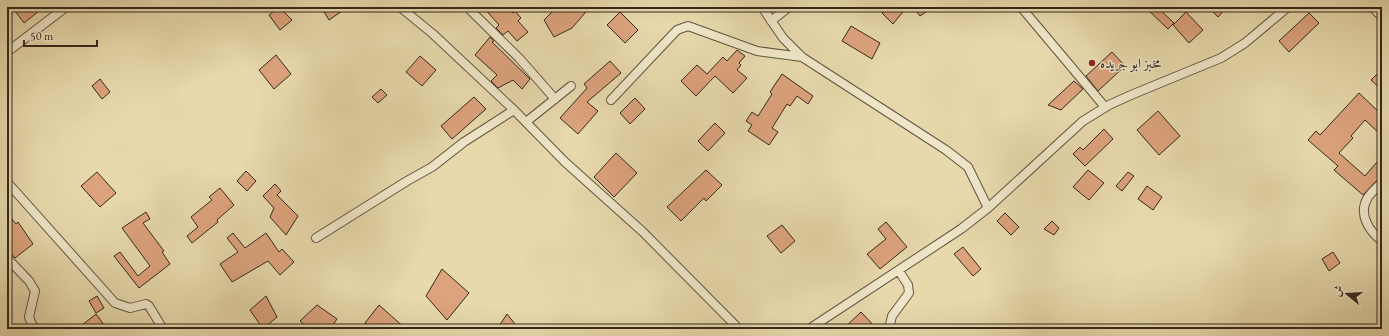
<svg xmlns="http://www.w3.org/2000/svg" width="1389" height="336" font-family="'EB Garamond',Amiri,serif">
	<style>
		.building { fill: #dca37d; stroke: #34291e }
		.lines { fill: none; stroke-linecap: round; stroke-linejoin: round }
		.minor-casing { stroke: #615542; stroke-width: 10 }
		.minor { stroke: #efe6c9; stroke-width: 8 }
		.poi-dot { fill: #8f2418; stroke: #efe6c9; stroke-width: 1.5 }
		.labels { text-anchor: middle; stroke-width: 3; stroke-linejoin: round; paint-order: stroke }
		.poi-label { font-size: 14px; fill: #34291e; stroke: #efe6c9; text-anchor: start }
	</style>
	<rect width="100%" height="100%" fill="#e7d9ac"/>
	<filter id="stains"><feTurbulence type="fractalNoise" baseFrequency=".005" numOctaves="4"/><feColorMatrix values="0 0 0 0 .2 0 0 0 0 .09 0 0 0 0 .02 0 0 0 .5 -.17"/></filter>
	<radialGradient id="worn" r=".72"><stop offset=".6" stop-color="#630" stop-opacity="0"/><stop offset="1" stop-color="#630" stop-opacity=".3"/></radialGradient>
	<path class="building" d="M12,7H44L24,23Z
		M279,7L292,20L280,30L269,15Z
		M321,7H348L329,20Z
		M483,7H507L513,13L515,11L521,18L518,21L528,32L517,41L508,31L503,35L496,28L499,25Z
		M563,7H590L572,28L554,37L544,20L556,8L559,11Z
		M889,7H907L893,24L882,13Z
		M913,7H923L926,12L920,16Z
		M1145,7H1157L1174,23L1168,29Z
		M1208,7H1227L1218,17Z
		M620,12L638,30L625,43L607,25Z
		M1186,12L1203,30L1189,43L1173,25Z
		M1309,13L1319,23L1289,52L1279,41Z
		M851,26L880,43L872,59L842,41Z
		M490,37L494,41L492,42L530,79L522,89L513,80L498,88L491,81L497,75L475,55Z
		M737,50L745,56L739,63L741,65L737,70L747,78L733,93L715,76L696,96L681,81L697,65L707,74L723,57L727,61Z
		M1112,52L1125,66L1098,91L1086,76Z
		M276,55L291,74L274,89L259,70Z
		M420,56L436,70L422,86L406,72Z
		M610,61L621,73L587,102L598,111L578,134L560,118L587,88L584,84Z
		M1382,69V90L1371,80Z
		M782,74L813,96L808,104L797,96L790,106L787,104L772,128L778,132L769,145L748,131L752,125L746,121L752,112L758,116L772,94L770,92Z
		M100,79L110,92L102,99L92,86Z
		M1074,81L1083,89L1061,110L1048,105Z
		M381,89L387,95L378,103L372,97Z
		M1359,93L1382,115V136L1365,120L1351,136L1353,138L1339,153L1365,176L1382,156V175L1363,195L1334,170L1338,166L1308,140L1316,131L1320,135Z
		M474,97L486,109L452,139L441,126Z
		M635,98L645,109L630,124L620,113Z
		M1158,111L1180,136L1159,155L1137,130Z
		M715,123L725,133L708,151L698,141Z
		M1104,129L1113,139L1085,166L1073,154L1080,147L1083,150Z
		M616,153L637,173L614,197L594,177Z
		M706,170L722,185L706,201L704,198L681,221L667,207Z
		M1088,170L1104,183L1089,200L1073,187Z
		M246,171L256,181L247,191L237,181Z
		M97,172L116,193L100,207L81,186Z
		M1128,172L1134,176L1122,191L1116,186Z
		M275,184L281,191L277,195L298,216L286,235L270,217L274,208L263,196Z
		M1147,186L1162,197L1153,210L1138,199Z
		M220,188L234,205L217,220L218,222L192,243L187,236L198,227L191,217L212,200L209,197Z
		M146,212L150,219L143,223L164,251L162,252L170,264L139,288L114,256L120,252L138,276L150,266L122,228Z
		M7,213L16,224L18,222L33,244L15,258L7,249Z
		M1005,213L1019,227L1011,235L997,221Z
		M1052,221L1059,228L1054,235L1044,229Z
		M886,222L907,247L880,269L867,254L886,239L878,229Z
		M782,225L795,241L781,253L767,236Z
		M233,233L245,248L266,233L279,252L282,249L294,262L280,275L268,261L232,282L220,264L238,252L227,238Z
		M963,247L981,269L973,276L954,254Z
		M1333,252L1340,263L1329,271L1322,259Z
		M442,269L469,293L447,320L426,296Z
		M97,296L104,308L96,313L89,301Z
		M266,296L277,317L263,329L250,310Z
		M317,305L337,319L330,329H309L300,321Z
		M379,305L406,329H373L365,323Z
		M861,312L877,329H843Z
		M96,314L107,329H77Z
		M507,314L519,329H497Z"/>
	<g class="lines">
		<g class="minor-casing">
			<path id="minor" d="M400,7L433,34L514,110L565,162L643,232L739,329
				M467,7L519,58L555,99
				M762,7L783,38L802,57L946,150L968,167L988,208
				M1021,7L1105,107
				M1372,7L1382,17
				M771,21L789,7
				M7,52L66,7
				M611,100L677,30L688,26L757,51L802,57
				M526,122L571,86
				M7,182L115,303L130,308L146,304L149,306L163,329
				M1382,182C1377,188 1370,193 1367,199C1358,215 1370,232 1382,241
				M316,238L407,181L432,167L464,142L514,110
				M7,258L29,281L35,291L29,317L34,329
				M809,329L961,229L988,208L1083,121L1109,105L1131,95L1221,58L1245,43L1288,7
				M889,329L892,316L909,293L908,285L899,271"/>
		</g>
		<use href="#minor" class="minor"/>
	</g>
	<circle class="poi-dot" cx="1092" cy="63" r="4"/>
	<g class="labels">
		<g class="poi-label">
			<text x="1100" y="68">مخبز ابو جريده</text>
		</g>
	</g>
	<rect width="1389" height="336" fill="none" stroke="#e7d9ac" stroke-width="24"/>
	<rect x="8" y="8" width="1373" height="320" fill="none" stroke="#34291e" stroke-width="2"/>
	<rect x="12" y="12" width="1365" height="312" fill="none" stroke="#34291e"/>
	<g transform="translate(1347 294) rotate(288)" stroke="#efe6c9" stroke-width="3" paint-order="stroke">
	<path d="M0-3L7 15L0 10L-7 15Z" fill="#34291e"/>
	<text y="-6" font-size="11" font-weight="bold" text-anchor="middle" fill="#34291e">ش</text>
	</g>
	<path d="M24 40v6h73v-6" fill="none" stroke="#34291e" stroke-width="2"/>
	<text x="30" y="40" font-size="12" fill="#34291e" stroke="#efe6c9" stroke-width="3" paint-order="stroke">50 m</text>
	<rect width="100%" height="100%" filter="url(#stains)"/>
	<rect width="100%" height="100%" fill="url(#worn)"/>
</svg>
